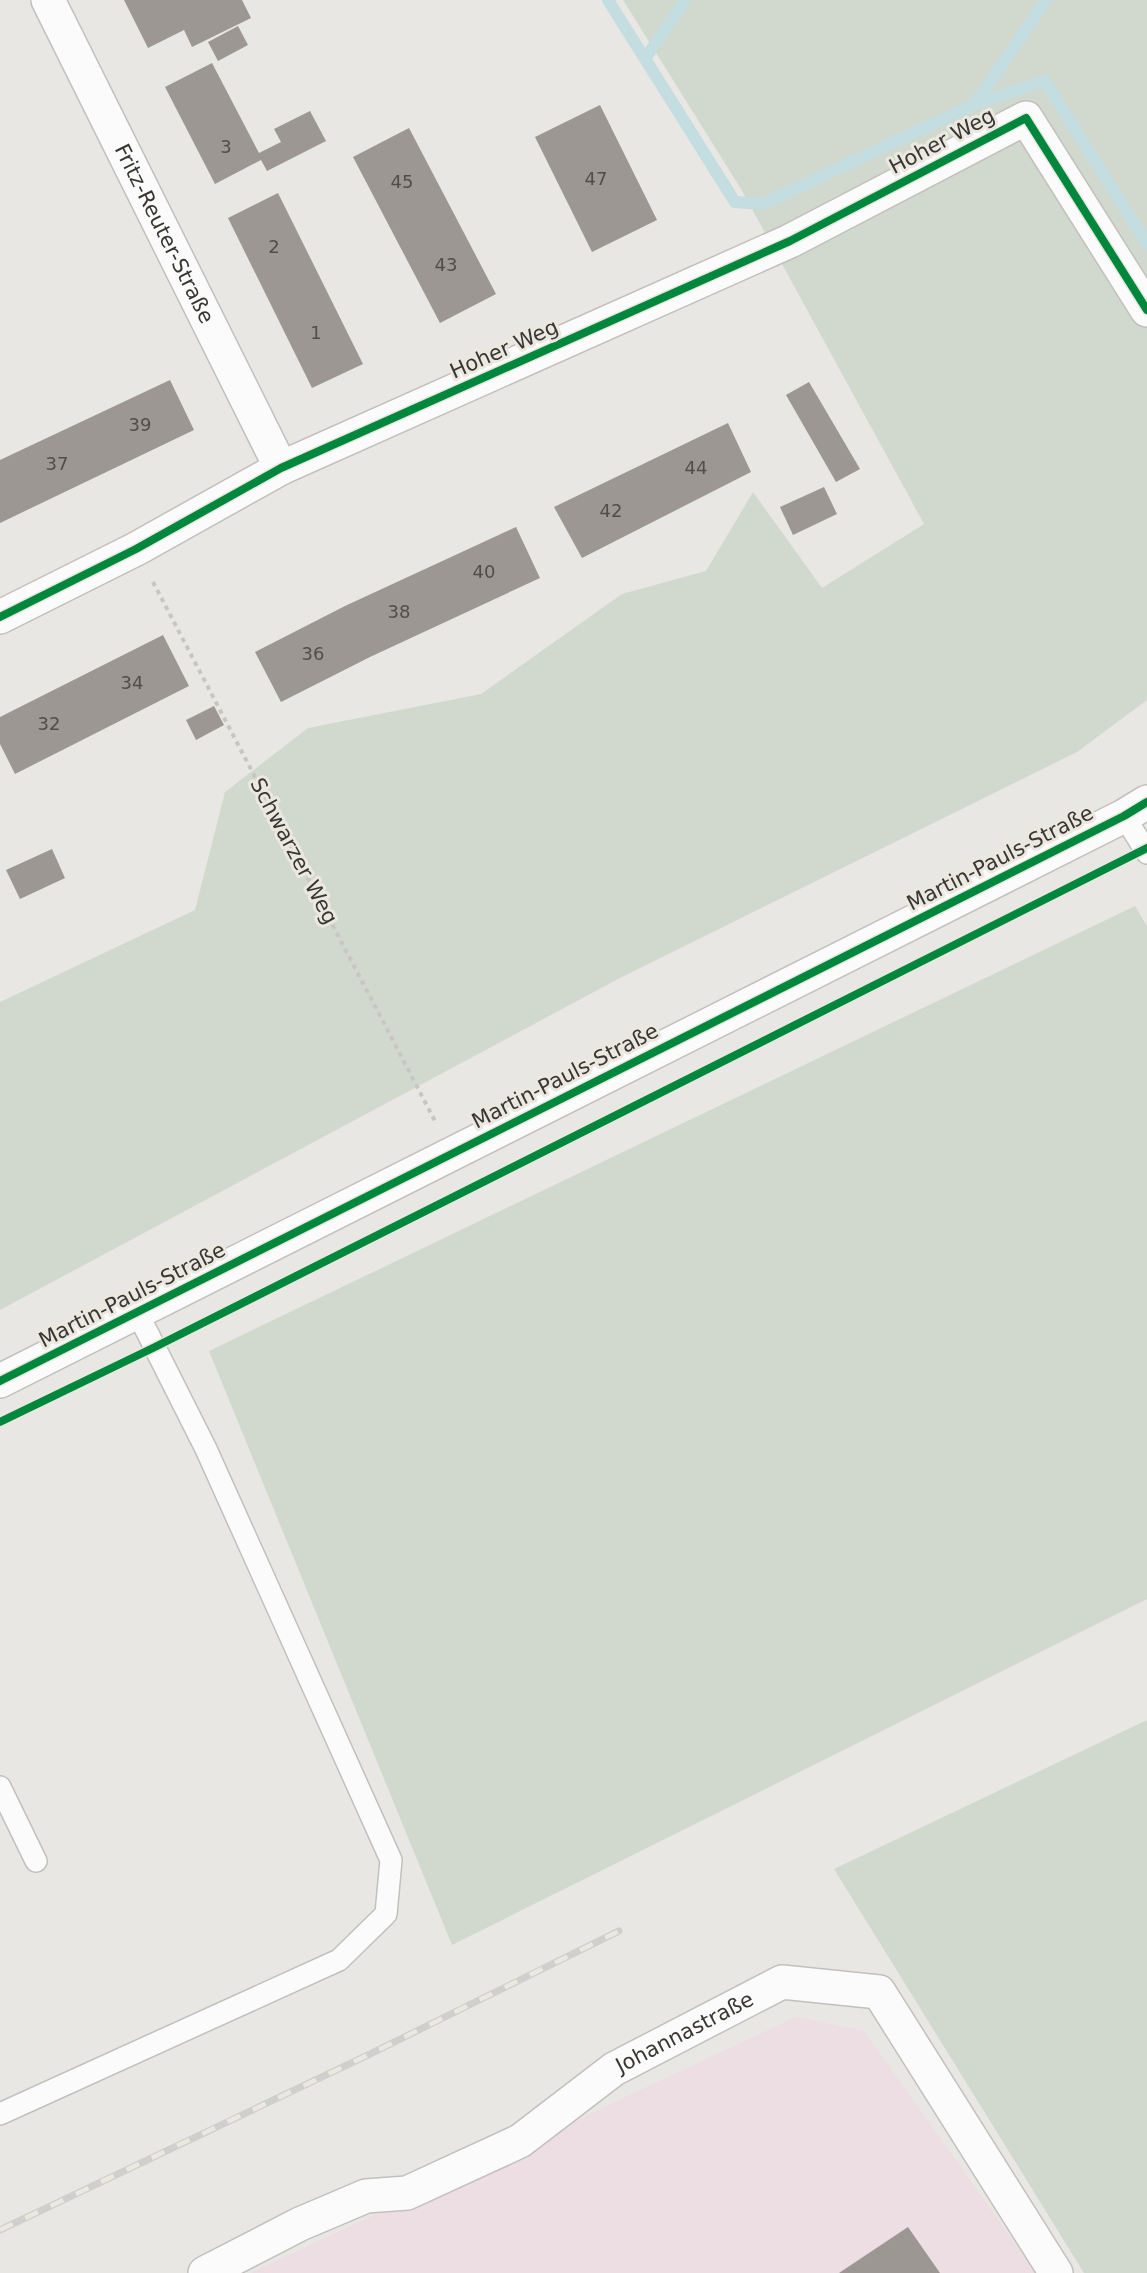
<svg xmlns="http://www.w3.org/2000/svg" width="1147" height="2273" font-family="'DejaVu Sans',sans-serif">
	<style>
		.industrial { fill: #ecdee2 }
		.green { fill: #d1d9ce }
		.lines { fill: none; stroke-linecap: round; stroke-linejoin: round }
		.stream { stroke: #c3dde0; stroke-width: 12 }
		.building { fill: #9c9792 }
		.service-casing { stroke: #c2c0bd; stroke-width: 24 }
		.minor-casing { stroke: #c2c0bd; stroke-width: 36 }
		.tertiary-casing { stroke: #c2c0bd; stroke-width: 36 }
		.path { stroke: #c7c6c3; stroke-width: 4; stroke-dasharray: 4.5 4.5; stroke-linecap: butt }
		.service { stroke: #fcfbfb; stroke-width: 21 }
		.minor { stroke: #fcfbfb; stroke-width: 33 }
		.tertiary { stroke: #fcfbfb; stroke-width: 33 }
		.rail-casing { stroke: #cfcfce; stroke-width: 7 }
		.rail { stroke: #ebe8e0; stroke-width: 4.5; stroke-dasharray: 14; stroke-linecap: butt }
		.cycleway-casing { stroke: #ebe8e0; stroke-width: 11 }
		.cycleway { stroke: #00873e; stroke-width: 8 }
		.labels { text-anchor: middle; stroke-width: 6; stroke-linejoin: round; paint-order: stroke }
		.number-label { font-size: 18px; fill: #504e4a }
		.street-label { font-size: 21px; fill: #373632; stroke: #ebe8e0 }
	</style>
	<rect width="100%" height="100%" fill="#e8e7e3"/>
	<path class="industrial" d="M796,2017L864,2031L1036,2273H251Z"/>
	<path class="green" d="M623,0H1147V700L1077,752L620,978L0,1310V1002L195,910L225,792L308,728L481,694L622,594L706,571L753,492L822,588L924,524L741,189Z
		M1135,906L1147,926V1599L452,1945L209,1351Z
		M1147,1720V2273H1084L834,1869Z"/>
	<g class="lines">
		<path class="stream" d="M608,0L735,202L763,204L975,104L1045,81L1147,244
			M645,59L685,0
			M975,104L1046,0"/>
	</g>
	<path class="building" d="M124,0H242L251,18L192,47L184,30L148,48Z
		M238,26L248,45L218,61L208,42Z
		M212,63L259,153L281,142L274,129L310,111L326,141L267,171L261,160L215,184L165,87Z
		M600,105L657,220L592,252L535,137Z
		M409,128L496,294L440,323L353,157Z
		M278,193L363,364L312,388L228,218Z
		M170,380L194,430L0,523V460Z
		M809,382L860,469L836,482L786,395Z
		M728,423L751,472L582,558L554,507Z
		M824,487L837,514L793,535L780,507Z
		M516,527L540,578L370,657L281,702L255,652L345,606Z
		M163,635L189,686L15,774L0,744V717Z
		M214,706L224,725L196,740L186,720Z
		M52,849L65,878L20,899L6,870Z
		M908,2227L940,2273H839Z"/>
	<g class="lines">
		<g class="service-casing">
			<path id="service" d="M1124,816L1147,853
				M0,1787L36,1861
				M0,2114L339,1960L386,1914L391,1860L206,1449L137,1312"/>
		</g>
		<g class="minor-casing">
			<g id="minor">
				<path id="s1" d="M48,0L281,468"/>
				<path d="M0,617L136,549L281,468L790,241L1026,118L1147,310"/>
				<path id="s2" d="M205,2273L300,2224L366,2196L407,2193L520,2141L614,2069L782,1982L879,1992L1056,2273"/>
			</g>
		</g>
		<g class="tertiary-casing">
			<path id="tertiary" d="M0,1381L1124,816L1147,802"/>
		</g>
		<path class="path" d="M153,582L435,1121"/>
		<use href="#service" class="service"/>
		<use href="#minor" class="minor"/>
		<use href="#tertiary" class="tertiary"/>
		<g class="rail-casing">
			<path id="rail" d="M0,2230L368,2055L619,1931"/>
		</g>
		<use href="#rail" class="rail"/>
		<g class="cycleway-casing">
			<path id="cycleway" d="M0,617L136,549L281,468L790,241L1026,118L1147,310
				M0,1381L1124,816L1147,802
				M0,1422L155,1347L1147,848"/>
		</g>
		<use href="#cycleway" class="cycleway"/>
	</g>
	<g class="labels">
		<g class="number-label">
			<text x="226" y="153">3</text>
			<text x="596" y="185">47</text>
			<text x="402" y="188">45</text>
			<text x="274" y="253">2</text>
			<text x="446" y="271">43</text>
			<text x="316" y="339">1</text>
			<text x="140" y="431">39</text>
			<text x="57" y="470">37</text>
			<text x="696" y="474">44</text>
			<text x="611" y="517">42</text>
			<text x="484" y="578">40</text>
			<text x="399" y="618">38</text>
			<text x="313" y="660">36</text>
			<text x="132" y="689">34</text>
			<text x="49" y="730">32</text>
		</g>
		<g class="street-label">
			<text transform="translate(942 141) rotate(-28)" y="7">Hoher Weg</text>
			<text dy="7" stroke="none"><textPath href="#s1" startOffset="261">Fritz-Reuter-Straße</textPath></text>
			<text transform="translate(504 349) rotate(-24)" y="7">Hoher Weg</text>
			<text transform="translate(294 851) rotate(62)" y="7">Schwarzer Weg</text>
			<text transform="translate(1000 858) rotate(-27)" y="7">Martin-Pauls-Straße</text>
			<text transform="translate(565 1076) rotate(-27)" y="7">Martin-Pauls-Straße</text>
			<text transform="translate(132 1295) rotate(-27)" y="7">Martin-Pauls-Straße</text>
			<text dy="7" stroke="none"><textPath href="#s2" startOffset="542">Johannastraße</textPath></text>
		</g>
	</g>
</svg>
